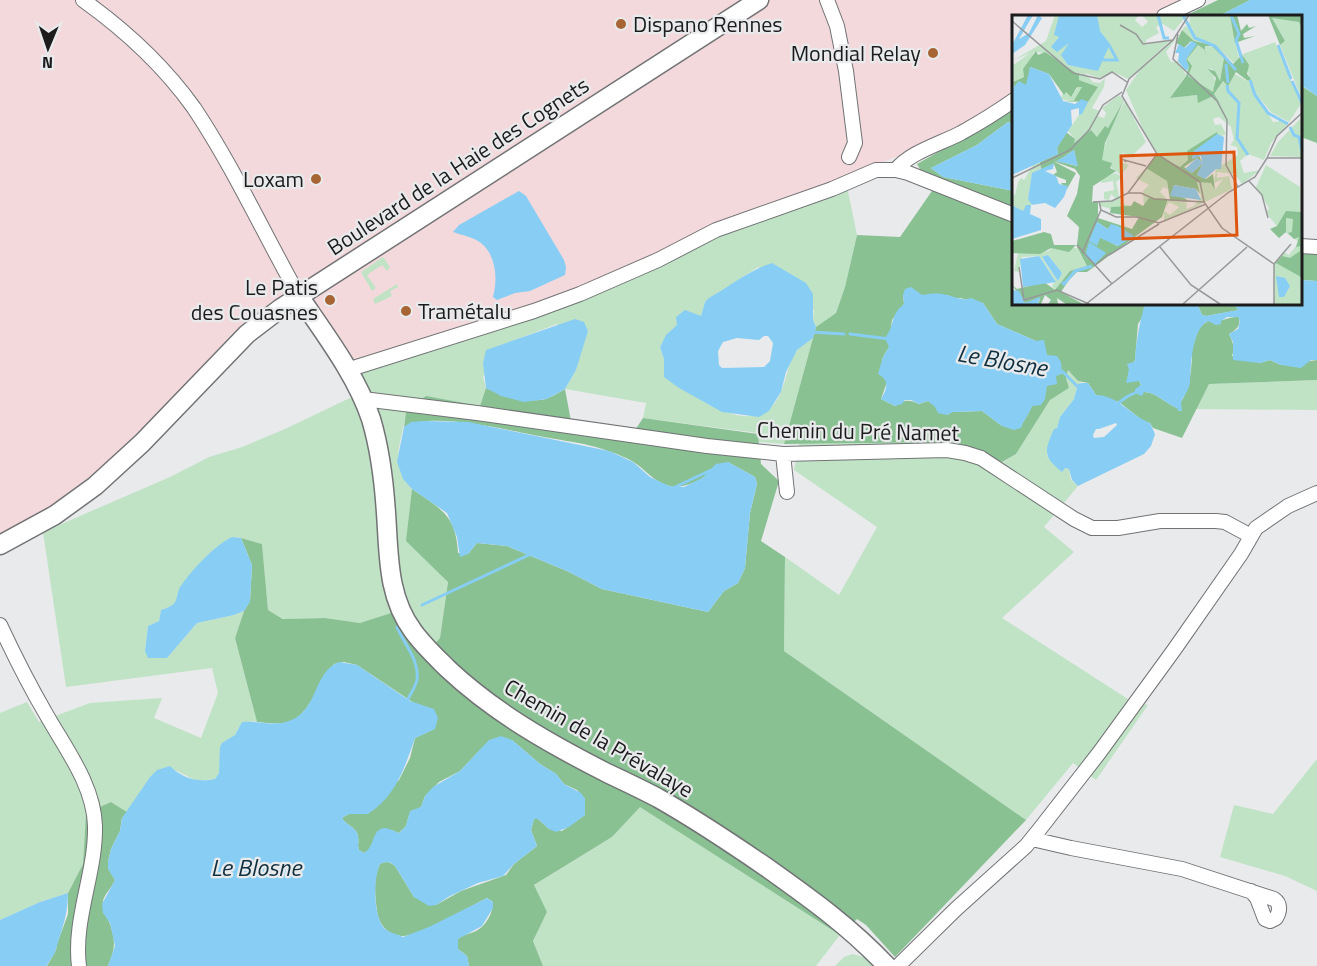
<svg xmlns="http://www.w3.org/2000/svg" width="1317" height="966" font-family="'Titillium Web',sans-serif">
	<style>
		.industrial { fill: #f3d9dc }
		.green { fill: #c0e3c6 }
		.forest { fill: #89c193; fill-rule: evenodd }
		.water { fill: #88cef4; fill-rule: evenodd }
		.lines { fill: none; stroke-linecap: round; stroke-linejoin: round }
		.stream { stroke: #88cef4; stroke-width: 3 }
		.street-casing { stroke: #727375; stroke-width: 16 }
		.secondary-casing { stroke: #727375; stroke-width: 21 }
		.street { stroke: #fff; stroke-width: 14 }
		.secondary { stroke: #fff; stroke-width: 18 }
		.poi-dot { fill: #a86534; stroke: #e9eaec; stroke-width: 2 }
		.labels { text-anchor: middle; stroke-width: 4.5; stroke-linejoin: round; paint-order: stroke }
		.poi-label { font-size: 22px; fill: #1c1c1d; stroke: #e9eaec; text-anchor: end }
		.street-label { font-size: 22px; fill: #1c1c1d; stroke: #e9eaec }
		.water-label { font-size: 24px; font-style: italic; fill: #103040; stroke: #e9eaec }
		.inset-river { fill: none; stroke: #88cef4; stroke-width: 3 }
		.inset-road { fill: none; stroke: #979899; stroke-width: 1.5 }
		.view { fill: #de560d; fill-opacity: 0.15; stroke: #de560d; stroke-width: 3 }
		.inset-edge { fill: none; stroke: #1c1c1d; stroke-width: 3 }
	</style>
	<rect width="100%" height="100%" fill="#e9eaec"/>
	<path class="industrial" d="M0,0H1188L1151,16H1014V98L936,141L710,231L657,259L352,370L299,296L272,302L231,335L135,441L66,500L0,539Z"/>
	<path class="green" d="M845,177L857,235L845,287L836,313L816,327L813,320L814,310L758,267L705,302L701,316C682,323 670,328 660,347L664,359V377C696,396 758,446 781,392C787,378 788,361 798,349C802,345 808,342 813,338L784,444L759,442L758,433L643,418L646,403L565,389L576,370L557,324L502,345L483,377L486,388L480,406L406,412C402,443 388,463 412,489L407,541L448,581L440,638L433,647L378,619L360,623L325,618L284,619L268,610L262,544L241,538L232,537L178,592L177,601L170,607L161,610L159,621L148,626L145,651L167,658L197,623L234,615L244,611L235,638L257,722L252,721L239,727L220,765L219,773L215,779L197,781L173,769L150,777L127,812L111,802L86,813L83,864L68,893L40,902L0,920V713L27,702L39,722L90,703L162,698L154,718L201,738L218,693L212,668L66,687L43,532L170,477L209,457L242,447L285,429L354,396L352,370L542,305L710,231Z
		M383,257L390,267L387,271L382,265L367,275L376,288L372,291L361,272Z
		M397,284L398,287L390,291L392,296L375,304L373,299Z
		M1068,370L1078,381L1082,383L1078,384L1074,399L1060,417L1057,428L1050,438L1047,456L1062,471L1065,468L1069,469L1071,480L1078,486L1044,527L1074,552L1002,618L1131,701L1148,705L1096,780L1073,763L1026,820L784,651L785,557L839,595L877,527L794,470L799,444L954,442L976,449L1003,462L1016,454L1050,400L1069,388L1066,378Z
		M1317,380V410L1196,409L1209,384Z
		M1317,759V891L1285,876L1220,857L1234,805L1273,814Z
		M640,806L840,935L816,966H543L533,941L547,912L533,886L612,837Z
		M853,954L866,958L873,966H835L844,957Z"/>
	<path class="forest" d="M1218,0H1250L1219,16H1185Z
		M1300,85L1317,96V143L1301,137Z
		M1014,109V124L1008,122L977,145L931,168L943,177L1014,191V303H1145L1144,314L1138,324L1135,360L1129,370L1128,378L1139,381L1144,392C1156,392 1165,403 1177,408C1189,392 1190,379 1192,360C1192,356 1191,350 1193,346C1195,339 1197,335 1198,328L1208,321C1219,324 1227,316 1239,317C1241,326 1236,330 1229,334C1233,342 1235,348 1232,356L1260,363L1270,360L1281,365L1317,360V380L1209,384L1182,438L1153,428L1150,423L1142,420L1119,402L1096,395L1088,383L1078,381L1068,370L1066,378L1069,388L1050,400L1016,454L1002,462L976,449L954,442L784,444L816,327L836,313L845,287L857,235L900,237L932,191L917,164ZM903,295H948L954,299L960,298L983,303L997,324L1036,341L1047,355L1045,399L1032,406C1029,414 1024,419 1021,427L1002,426L982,411L952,412L947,415L928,401L919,404C908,399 905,400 895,406L881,399L887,382L884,377L879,374L883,357L889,347L892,320L904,304Z
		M1300,252L1317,253V281L1301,280Z
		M1197,303H1233L1239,310L1206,316L1202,315Z
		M486,388C499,394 535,405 548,398C554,396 559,392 565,389L573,432L628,441L643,418L758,434L761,464L779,481L761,541L785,557L784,651L1026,820L895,957L866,925L857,919L840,935L640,807L612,837L534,885L547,912L533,941L543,966H469L467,956L458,949V939C464,934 470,934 476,931C486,926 493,913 493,902L487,898C471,906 415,938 401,936C387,934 379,925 377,911C375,896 373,878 380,864C386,861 389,861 395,866L414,897L436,905L461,891L506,875L514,864L537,846L531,830L534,819H538L549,829L562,831L585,815V799L577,790L564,784L556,774L540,764L512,740L480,750L460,771L439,782L425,796L421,807L409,815L406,826L399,833L391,830L368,851L364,853L359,850L358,846C360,829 354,830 343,820V817L349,814H362L399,780L410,758L415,738L432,730L414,703L357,665L344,662L334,664C328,673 321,683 316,693C298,723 292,726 257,722L235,638L244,611L250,601L252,565L241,538L262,544L268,610L283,619L325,618L360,623L410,607L415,623L433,646L440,638L448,582L406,541L412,489C441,509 456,515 458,553L468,554L477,543L507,546L567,571L602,589L708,612L724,591L738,583L745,568L750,513L757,484L755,477L728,462C712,472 690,490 670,486C655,483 645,469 632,461C626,458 618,454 611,452C589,443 563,441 539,436C507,430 432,411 404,427L406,412L426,396L480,406Z
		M111,802L127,812L122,818L120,831L111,849L108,862V868L115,880C112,887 104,895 103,901C102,910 107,917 110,924C116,942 115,949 108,966H47L56,950L57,944L68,914V893L83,864L86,813Z"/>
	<path class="water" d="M1250,0H1317V96L1301,85L1300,16H1219Z
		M1008,122L1014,124V191L943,177L931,168L977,145Z
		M519,191L526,196L564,260L566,267L565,275L530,291L515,293L497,300L493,297C498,279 496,255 481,243C474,237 461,235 453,232L459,225Z
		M772,263L806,283L813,294V320L816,327L813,338L797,350L786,372L781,392L769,411L759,417L722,412L679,388L664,377V359L660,347L666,335L677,325L676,317L685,310L701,316L705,302L709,298C729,287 751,269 772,263ZM764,336H768L773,343L770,361L764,367L722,368L719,365L718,351L723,342L737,338L759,340Z
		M1301,280L1317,281V360H1311L1301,368L1281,365L1270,360L1260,363L1233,360V342L1229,334L1238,329L1240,321L1238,317H1227L1221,321V324L1216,325L1208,321C1192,329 1191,363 1190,381C1190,389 1184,395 1181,402L1182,411H1178L1177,408C1165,403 1156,392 1144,392L1142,396L1135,393V389L1141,385L1139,381L1126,383L1129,370L1127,364L1134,362L1135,360C1136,340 1140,322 1145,303H1197L1202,315L1206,316L1238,310L1233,303H1300Z
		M911,287L922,295C928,294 935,293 942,294C953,295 961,302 971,298L983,303L997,324L1036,341L1044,340L1047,355L1057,356L1061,362L1062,374L1056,376L1057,384L1047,386L1045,399L1041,405L1032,406C1029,415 1024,419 1021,428L1014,430L1002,426L982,411L953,412L947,415L938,413L935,407L928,401L919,404L911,400H905L902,404L895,406L881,399C887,389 890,380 878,374L883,357L889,347L885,338C896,324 889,316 904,304L903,295L905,289Z
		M575,319L584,322L588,331L576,370L565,389L547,399L524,402L501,396L486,388L483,363L486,350Z
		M1082,383H1088L1096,395C1118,395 1131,416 1150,423L1155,434L1151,446L1144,454L1078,486L1072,480L1069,469L1065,468L1062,472C1043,457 1044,451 1054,429L1057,428L1060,417L1074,399L1078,384ZM1116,423L1117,425L1104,437L1094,438L1093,435L1096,429H1099Z
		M424,421L468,422L609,451L633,462L650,477L669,486L684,487L702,478L716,464L728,462L755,477L757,484L750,513L745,568L738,583L724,591L708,612L602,589L567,571L507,546L477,543L468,554L460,557L457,537L447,513L412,489L403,479L397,462L404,427L411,422Z
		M232,537L241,538L252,565L250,602L244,611L234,615L197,623L167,658H148L145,651L148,626L159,621L161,610C184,603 172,596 183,583C194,568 215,545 232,537Z
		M339,662L357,665L410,701L434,709L438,718L435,729L415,738C405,767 396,796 368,814H349L343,817V820C354,830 360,829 358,846L359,850L364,853C376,846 371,829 385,828C389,828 395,832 399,833L406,826L410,811L421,807L425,796L433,787L460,771L489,740L501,736L512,740L540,764L556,774L564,784L581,793L585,799V815L569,827L556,832L549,829L538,819H534L531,830L537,846L514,864L503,876L478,883L450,896L436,905L429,906L414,897L395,866C390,861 386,861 380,864C373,878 373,918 385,929C390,933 397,934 403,937L429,927L487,898L493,902V908L482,926L458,939V949L467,956L469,966H108L115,946L110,923L103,913L102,904L115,880L108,869V862L111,849L120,831L122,818L150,777L157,770L170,766C182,778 198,783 215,779L219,773L220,747L222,743L235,735L242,722C257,720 274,727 289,721C319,711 312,673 339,662Z
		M68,893C68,915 62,928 56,949C55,955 49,960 47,966H0V920L40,902Z"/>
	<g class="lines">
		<path class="stream" d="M811,332L844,334
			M850,334L890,339
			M1058,371H1062L1080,389
			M1117,404L1128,396L1137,392
			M673,488L711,470
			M422,605L531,554
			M397,627C404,644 420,661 417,680C415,688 409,696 406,703"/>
		<g class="street-casing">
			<path id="street" d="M83,0C125,30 164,66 194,108C234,168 264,234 299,296
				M827,0L837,26L846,71L855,143L849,157
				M1164,16L1198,0
				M896,170C908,153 942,143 961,133C979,123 997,112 1014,100
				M1300,246L1317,247
				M347,370L534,311L580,294L658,260L716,230L832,189L876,170H896L908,173L1014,215
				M363,399L477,413L707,446L783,454L947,450L965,453L981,458L1074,519L1092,528H1118L1160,521H1216L1225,522L1251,536
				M783,454L787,492
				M0,625C14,655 29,685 46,714C65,748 94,785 95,826C96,873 73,919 79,966
				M1032,839L1071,848L1182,869L1274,899C1281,904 1280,911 1276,918L1270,921L1265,919L1257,898L1251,891
				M898,966L956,909L1026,846L1039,830L1099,753L1174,650L1241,554L1256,528L1288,506L1317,493"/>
		</g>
		<g class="secondary-casing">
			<path id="secondary" d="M299,296C324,333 357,376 371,419C380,449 384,482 386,513C389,554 387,596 413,631C423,645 436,657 448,669C495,713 550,744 607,773C624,781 641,789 658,798C695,819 731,843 766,867C811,899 849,926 887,966
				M0,545L55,515L95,486L142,443L247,334L281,308L759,0"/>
		</g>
		<use href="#street" class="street"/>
		<use href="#secondary" class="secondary"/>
	</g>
	<g class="poi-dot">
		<circle cx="621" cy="24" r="6"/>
		<circle cx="933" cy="53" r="6"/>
		<circle cx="316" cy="179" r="6"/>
		<circle cx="330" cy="300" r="6"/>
		<circle cx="406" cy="311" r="6"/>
	</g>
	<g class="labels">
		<g class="poi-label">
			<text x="633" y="32" text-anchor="start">Dispano Rennes</text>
			<text x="921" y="61">Mondial Relay</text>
			<text x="304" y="187">Loxam</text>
			<text x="318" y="295">Le Patis<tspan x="318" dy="25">des Couasnes</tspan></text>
			<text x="418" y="319" text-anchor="start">Tramétalu</text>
		</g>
		<g class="street-label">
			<text transform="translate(458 166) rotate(-33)" y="8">Boulevard de la Haie des Cognets</text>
			<text transform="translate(858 431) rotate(1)" y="8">Chemin du Pré Namet</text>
			<text transform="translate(599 738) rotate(30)" y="8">Chemin de la Prévalaye</text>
		</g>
		<g class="water-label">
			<text transform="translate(1002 361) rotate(10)" y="8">Le Blosne</text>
			<text x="256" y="876">Le Blosne</text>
		</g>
	</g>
	<g transform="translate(1012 15)">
		<rect width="290" height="290" fill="#e9eaec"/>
		<path d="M43,0H127L123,5L130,12L136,7L130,0H175L162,16L151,9L144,12L147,18L134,25V29L158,26L116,64L102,57L87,63L73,58L81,67L88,68L93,63L92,72L80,93L88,96L86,101L92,103L94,98L90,93L107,80L112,85L96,113L85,122L79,115L61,134L63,124L56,116L86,72L69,74L61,87L48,84L53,75L57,81L65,74L63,69L68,72L78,69L67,65L34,38L22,37L12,62L1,67L0,74V51L18,38L0,46L34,26ZM178,0H218L227,44L222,48L204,31L182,26L170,15L173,11L182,15L177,10ZM260,3L288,7L289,11V82L268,30L273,26ZM166,21L154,37L159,47L166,46L174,60L158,83L185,80L187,87L201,81L209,90L202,79L211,66L216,70L223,59L237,67L261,107L269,106L275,110L259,128L252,145L236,139L228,146L232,158L248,155L230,169L223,159L205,157V163L217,161L220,174L152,207V196L158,200L167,192L157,187L154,193L156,184L175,188L174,194L182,191L189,182L185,166L199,168L203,175L211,164L202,168L204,154L226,140L225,132L218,130L222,125L219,112L207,102L201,104L203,110L209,109L214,119L175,136L176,145L167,153L150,142L152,138L147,140L133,119L114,75L130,52ZM263,27L289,89L277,107L259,97L241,75L231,39ZM186,30L195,36L193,31L202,32L212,43L208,66L203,56L198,53L205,70L201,77L175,61V44ZM113,86L134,127L120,141L110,138L108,147L117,150L109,160L89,145L98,114ZM289,103V142L258,141L266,127ZM23,147H28V154L20,159L16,184L22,188L11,196L0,190V179L3,180L6,167L9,163L12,165ZM254,150L288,172L289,289H262V249L271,237L277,240L287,227L270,215L275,198L265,211L254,198L257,193L244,172ZM134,153L155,166L156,174L151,172L148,177L155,184L132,191L131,176L137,170L124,163ZM103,158L110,162L104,167L109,189L120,191L99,194L88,191V187L104,184L99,179L97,185L92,184V177L102,175L101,166L90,168L87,164ZM39,233H65L75,251L58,256L43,276L40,271L43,265L27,241L10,242L7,257L2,256L6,238L37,236ZM36,240L50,258L46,266L30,243Z" fill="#c0e3c6" fill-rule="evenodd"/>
		<path d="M218,0H225L229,16L235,9L237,13L244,11L231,19L232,23L243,21L223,28ZM256,0H289V11L287,7L260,3L273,26L268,30ZM170,15L182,26L204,31L221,49L228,42L225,32L237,50L235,59L239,64L236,66L224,57L216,71L211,66L202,79L209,90L201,81L186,88L185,80L158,83L174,61L177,52L174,44L184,29L179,26L172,33L164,28ZM186,30L193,35L194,42L193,31H200L212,43L208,66L203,56L196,54L204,63L201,77L176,61L180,51L175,44ZM24,36L26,40L33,37L67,60V65L86,72L76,87L51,86L61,87L70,72H65L59,82L54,77L52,80L37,59L18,52L16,68L13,71L6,67L2,73L1,67L12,62L11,54ZM112,85L93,128L90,145L100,148L98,153L104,156L81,171L80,187L86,186V203L120,214L127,202L98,198L99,192L119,191L122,186L131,191L137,183L156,184L150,202L75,257H65L57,265L49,277L71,289H54L45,283L46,289H36L39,285L33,280L29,289H26L28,284L13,288L0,270L5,274L32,267L43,275L58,256L75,251L64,230L57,237L39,233L28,239L0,238V226L32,217L39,219L42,230H65L67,212L55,201L65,179L68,161L63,154L41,146L64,158L55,174L49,168H54V165L41,160L45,157L42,149L29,155L28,147L46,139L45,133L54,117L63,124L62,128L79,115L85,122L93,111L96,113ZM62,135L65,151L45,146L52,142ZM85,207L96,214L101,210L121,221L105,231L93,224ZM205,117L206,122L182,136L180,144L187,141L190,147L185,143L172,152L180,158L191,148L185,160L194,164L201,159L203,175L199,168L185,167L188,179L184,174L162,170L159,181L166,180L174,184L177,187L158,185L155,166L134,153L145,140L168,152L176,145L175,136ZM274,196L289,197V262L264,248L270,241L278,243L288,236V231L284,232L287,222L282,224L276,218L280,217L281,204L274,203V217L267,223L258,214L265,211Z" fill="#89c193" fill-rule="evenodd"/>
		<path d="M16,0H21L7,24L17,18L26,0L30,3L13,30L0,39V30ZM47,0H85L88,16L98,29L86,56L56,50L49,40L57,28L45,37L39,32L47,22L42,20ZM180,26L185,29L174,44L177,52L174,56L166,46L167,38H163L167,29L173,33ZM18,52L37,59L51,86L63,89L70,84L76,87L70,99L67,100V93L59,95L60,110L45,133L46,139L0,160V74L7,66L14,70ZM205,119L212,122L209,154H204L193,164L185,160L191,148L180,158L173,154L185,143L190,147L189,141L180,144L182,136ZM62,135L66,151L44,146L52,142ZM42,148L41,154L33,156L44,161L47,169L56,171L52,182L43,193L33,188L19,190L18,199L29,204V215L0,224V190L11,196L14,190H20L16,184L20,158ZM162,170L184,174L189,185L158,181ZM85,207L96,214L99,209L106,211L122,221L106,231L88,223L85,231L77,226ZM77,227L94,238L83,249L73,241ZM36,240L50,258L46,266L30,242ZM27,241L44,267L11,272L8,244ZM264,261L273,263L278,271L272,282H267ZM0,275L7,276L13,288L28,282L26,289H0Z" fill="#88cef4"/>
		<path class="inset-river" d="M146,0L152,23H157M171,0L183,23L203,31L224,55M219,0L227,19L224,25L231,48M266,30L279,64M91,45H105L97,30M214,49L216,68M238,65L243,80L256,98L276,109M280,66L290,88M215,70L216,76L227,88L225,123L236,140M278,112L282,120L287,122L290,136M50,267L52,269L63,256L80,251"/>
		<path class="inset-road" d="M177,0L161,25L117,64L110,81L145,139L188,167L192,187L210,213L262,249M0,6L61,58L88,64L100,57L115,67M108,10L124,19L131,29L161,25M166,19L161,44L205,86L215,105L214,150L226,172M255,143L265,121L290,98M114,147L112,145L134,151M0,163L58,135L77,115L91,90L110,77M237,166L250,180L256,203M116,178L145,139M87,186L89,195L104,202H125L147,208L194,189M81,187L100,186L116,178H129L142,184L192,187M65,230L100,269M148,232L179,270L208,289M70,238L89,195M97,240L147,209M262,249L279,229M82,251L97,239M7,252L12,285L45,275L77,289M74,289L217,177L243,162L255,143H290M171,289L235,232M262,289V249"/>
		<path class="view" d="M222,137L225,220L111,224L109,141Z"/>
		<rect width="290" height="290" class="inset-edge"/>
	</g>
	<g transform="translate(48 48) rotate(182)" stroke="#e9eaec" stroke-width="4.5" paint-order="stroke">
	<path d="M0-4.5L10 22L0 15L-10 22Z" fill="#1c1c1d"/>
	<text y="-9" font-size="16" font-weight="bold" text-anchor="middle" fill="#1c1c1d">N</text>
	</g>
</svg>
